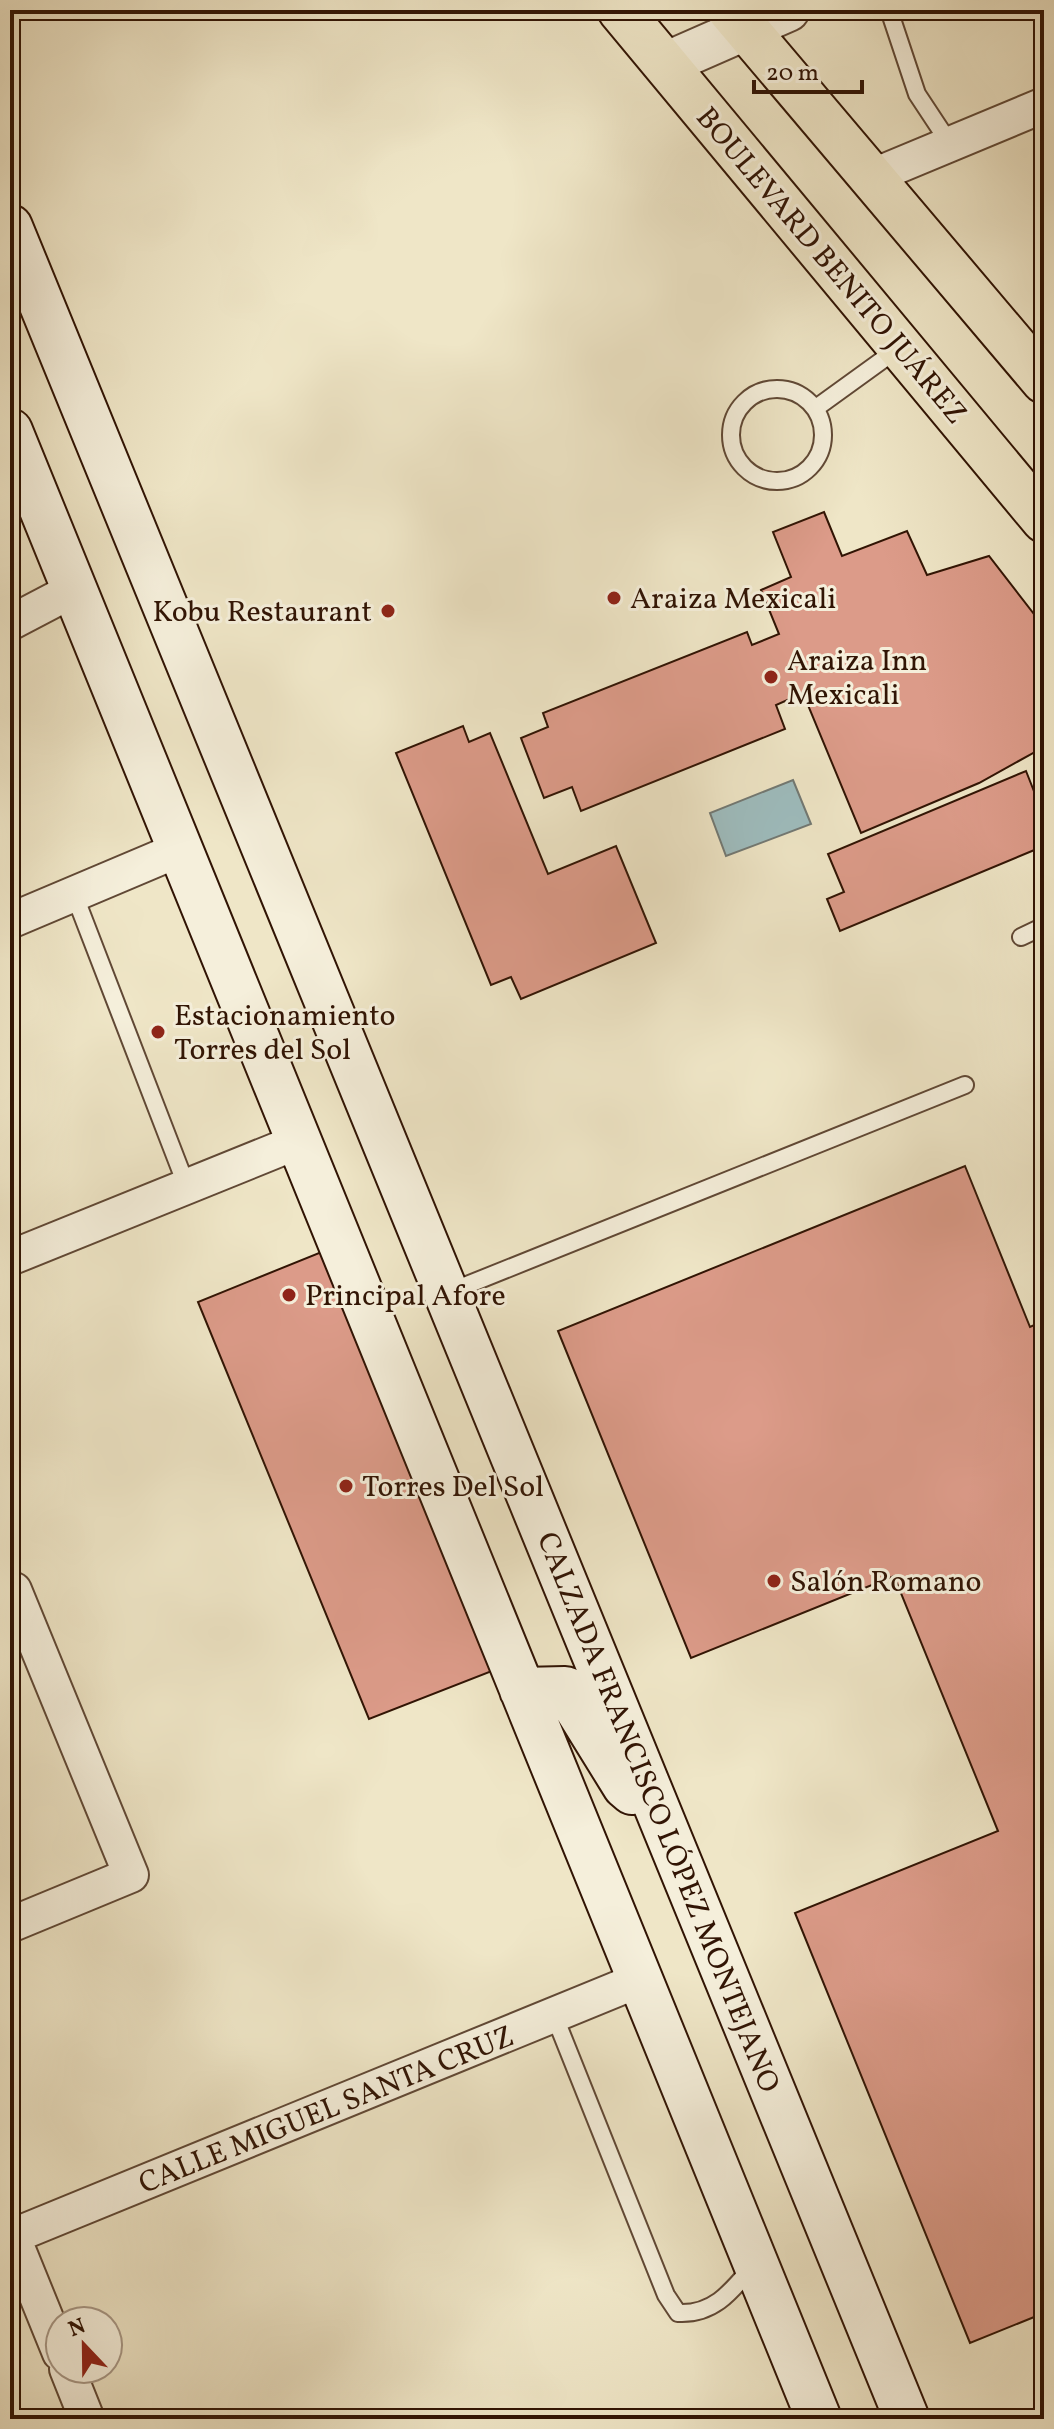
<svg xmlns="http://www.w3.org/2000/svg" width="1054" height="2429" font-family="Vollkorn,serif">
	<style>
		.water { fill: #9ebdbf; stroke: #727974; stroke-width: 2 }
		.building { fill: #dc9b89; stroke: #311404; stroke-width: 2 }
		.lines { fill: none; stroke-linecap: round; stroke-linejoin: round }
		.service-casing { stroke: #604835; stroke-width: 20 }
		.minor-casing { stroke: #604835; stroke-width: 38 }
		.tertiary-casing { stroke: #604835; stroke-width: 46 }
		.secondary-casing { stroke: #311404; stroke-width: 48 }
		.primary-casing { stroke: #311404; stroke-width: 48 }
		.service { stroke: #f5efdb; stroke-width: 16 }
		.minor { stroke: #f5efdb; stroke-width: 34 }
		.tertiary { stroke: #f5efdb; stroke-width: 42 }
		.secondary { stroke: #f5efdb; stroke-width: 44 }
		.primary { stroke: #efe6c7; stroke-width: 44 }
		.poi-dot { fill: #8f2418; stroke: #f5efdb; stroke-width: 3 }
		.labels { text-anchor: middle; stroke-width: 6; stroke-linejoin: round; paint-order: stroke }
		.street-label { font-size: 30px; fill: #311404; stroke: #f5efdb }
		.poi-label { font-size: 30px; fill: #311404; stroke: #f5efdb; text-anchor: start }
	</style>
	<rect width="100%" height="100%" fill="#efe6c7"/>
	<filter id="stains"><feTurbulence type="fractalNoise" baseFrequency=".0025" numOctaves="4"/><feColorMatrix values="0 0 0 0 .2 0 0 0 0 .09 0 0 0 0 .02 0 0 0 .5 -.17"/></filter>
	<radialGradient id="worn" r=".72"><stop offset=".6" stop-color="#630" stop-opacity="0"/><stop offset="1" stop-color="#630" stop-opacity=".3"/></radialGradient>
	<path class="water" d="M793,780L811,824L726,856L710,813Z"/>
	<path class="building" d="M824,512L842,556L907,531L927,575L989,556L1044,627V747L979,783L861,833L803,693L776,705L785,729L581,811L572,787L544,798L521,738L548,727L543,713L747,632L752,645L779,634L761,590L791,577L773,532Z
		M463,726L469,742L490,733L548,874L616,846L656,943L521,999L511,977L491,985L396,753Z
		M1026,771L1041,809L1044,807V846L840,931L827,899L844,892L828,854Z
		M965,1166L1030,1327L1041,1322L1044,1330V2313L970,2343L795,1913L998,1831L894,1576L691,1658L558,1331Z
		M324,1251L492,1671L369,1719L198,1302Z"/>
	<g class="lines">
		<g class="service-casing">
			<path id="service" d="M889,10L917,94L950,144
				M731 435a46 46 0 1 1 92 0a46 46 0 1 1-92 0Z
				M816,408L899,348
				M74,894L187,1187
				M1021,937L1044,926
				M447,1293L965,1085
				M554,2015L666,2295L678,2313C713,2315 731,2292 752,2267"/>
		</g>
		<g class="minor-casing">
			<path id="minor" d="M871,177L1044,105
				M10,623L73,590
				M10,921L178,850
				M10,1258L297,1142
				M10,1925L131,1875L14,1590
				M10,2230L60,2353
				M13,2236L639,1980
				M67,2369L87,2419"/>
		</g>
		<g class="tertiary-casing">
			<path id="tertiary" d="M665,64L788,10"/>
		</g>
		<g class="secondary-casing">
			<path id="secondary" d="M10,227L907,2419
				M10,431L819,2419
				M522,1690L565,1689L625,1786L632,1792"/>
		</g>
		<g class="primary-casing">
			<path id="primary" d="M620,10L1044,520
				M730,10L1044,381"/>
		</g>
		<use href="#service" class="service"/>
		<use href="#minor" class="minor"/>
		<use href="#tertiary" class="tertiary"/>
		<use href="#secondary" class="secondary"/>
		<use href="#primary" class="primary"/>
	</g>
	<g class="poi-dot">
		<circle cx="614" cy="598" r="8"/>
		<circle cx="388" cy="611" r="8"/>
		<circle cx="771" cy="677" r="8"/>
		<circle cx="158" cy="1032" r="8"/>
		<circle cx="289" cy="1295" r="8"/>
		<circle cx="346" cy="1486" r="8"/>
		<circle cx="774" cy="1581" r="8"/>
	</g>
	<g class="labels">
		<g class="street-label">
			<text transform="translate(832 265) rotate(50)" y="10">BOULEVARD BENITO JUÁREZ</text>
			<text transform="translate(659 1812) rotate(68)" y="10">CALZADA FRANCISCO LÓPEZ MONTEJANO</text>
			<text transform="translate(326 2109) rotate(-22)" y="10">CALLE MIGUEL SANTA CRUZ</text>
		</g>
		<g class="poi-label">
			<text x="630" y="608">Araiza Mexicali</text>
			<text x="372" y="621" text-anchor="end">Kobu Restaurant</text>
			<text x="787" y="670">Araiza Inn<tspan x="787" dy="34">Mexicali</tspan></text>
			<text x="174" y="1025">Estacionamiento<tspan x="174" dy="34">Torres del Sol</tspan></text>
			<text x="305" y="1305">Principal Afore</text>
			<text x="362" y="1496">Torres Del Sol</text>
			<text x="790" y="1591">Salón Romano</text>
		</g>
	</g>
	<rect width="1054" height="2429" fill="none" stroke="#efe6c7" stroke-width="40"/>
	<rect x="12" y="12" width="1030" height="2405" fill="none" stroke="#311404" stroke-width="4"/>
	<rect x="20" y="20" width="1014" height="2389" fill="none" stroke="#311404" stroke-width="2"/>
	<g transform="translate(84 2345) rotate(338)"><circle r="38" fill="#f5efdb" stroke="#a79785" stroke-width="2"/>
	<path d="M0-6L14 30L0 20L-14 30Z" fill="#8f2418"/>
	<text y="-12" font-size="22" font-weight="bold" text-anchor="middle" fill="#311404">N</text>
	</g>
	<path d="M754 80v12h108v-12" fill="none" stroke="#311404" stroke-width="4"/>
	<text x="766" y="80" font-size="24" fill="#311404" stroke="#f5efdb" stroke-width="6" paint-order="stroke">20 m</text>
	<rect width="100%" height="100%" filter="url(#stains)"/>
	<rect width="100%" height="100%" fill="url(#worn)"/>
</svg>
